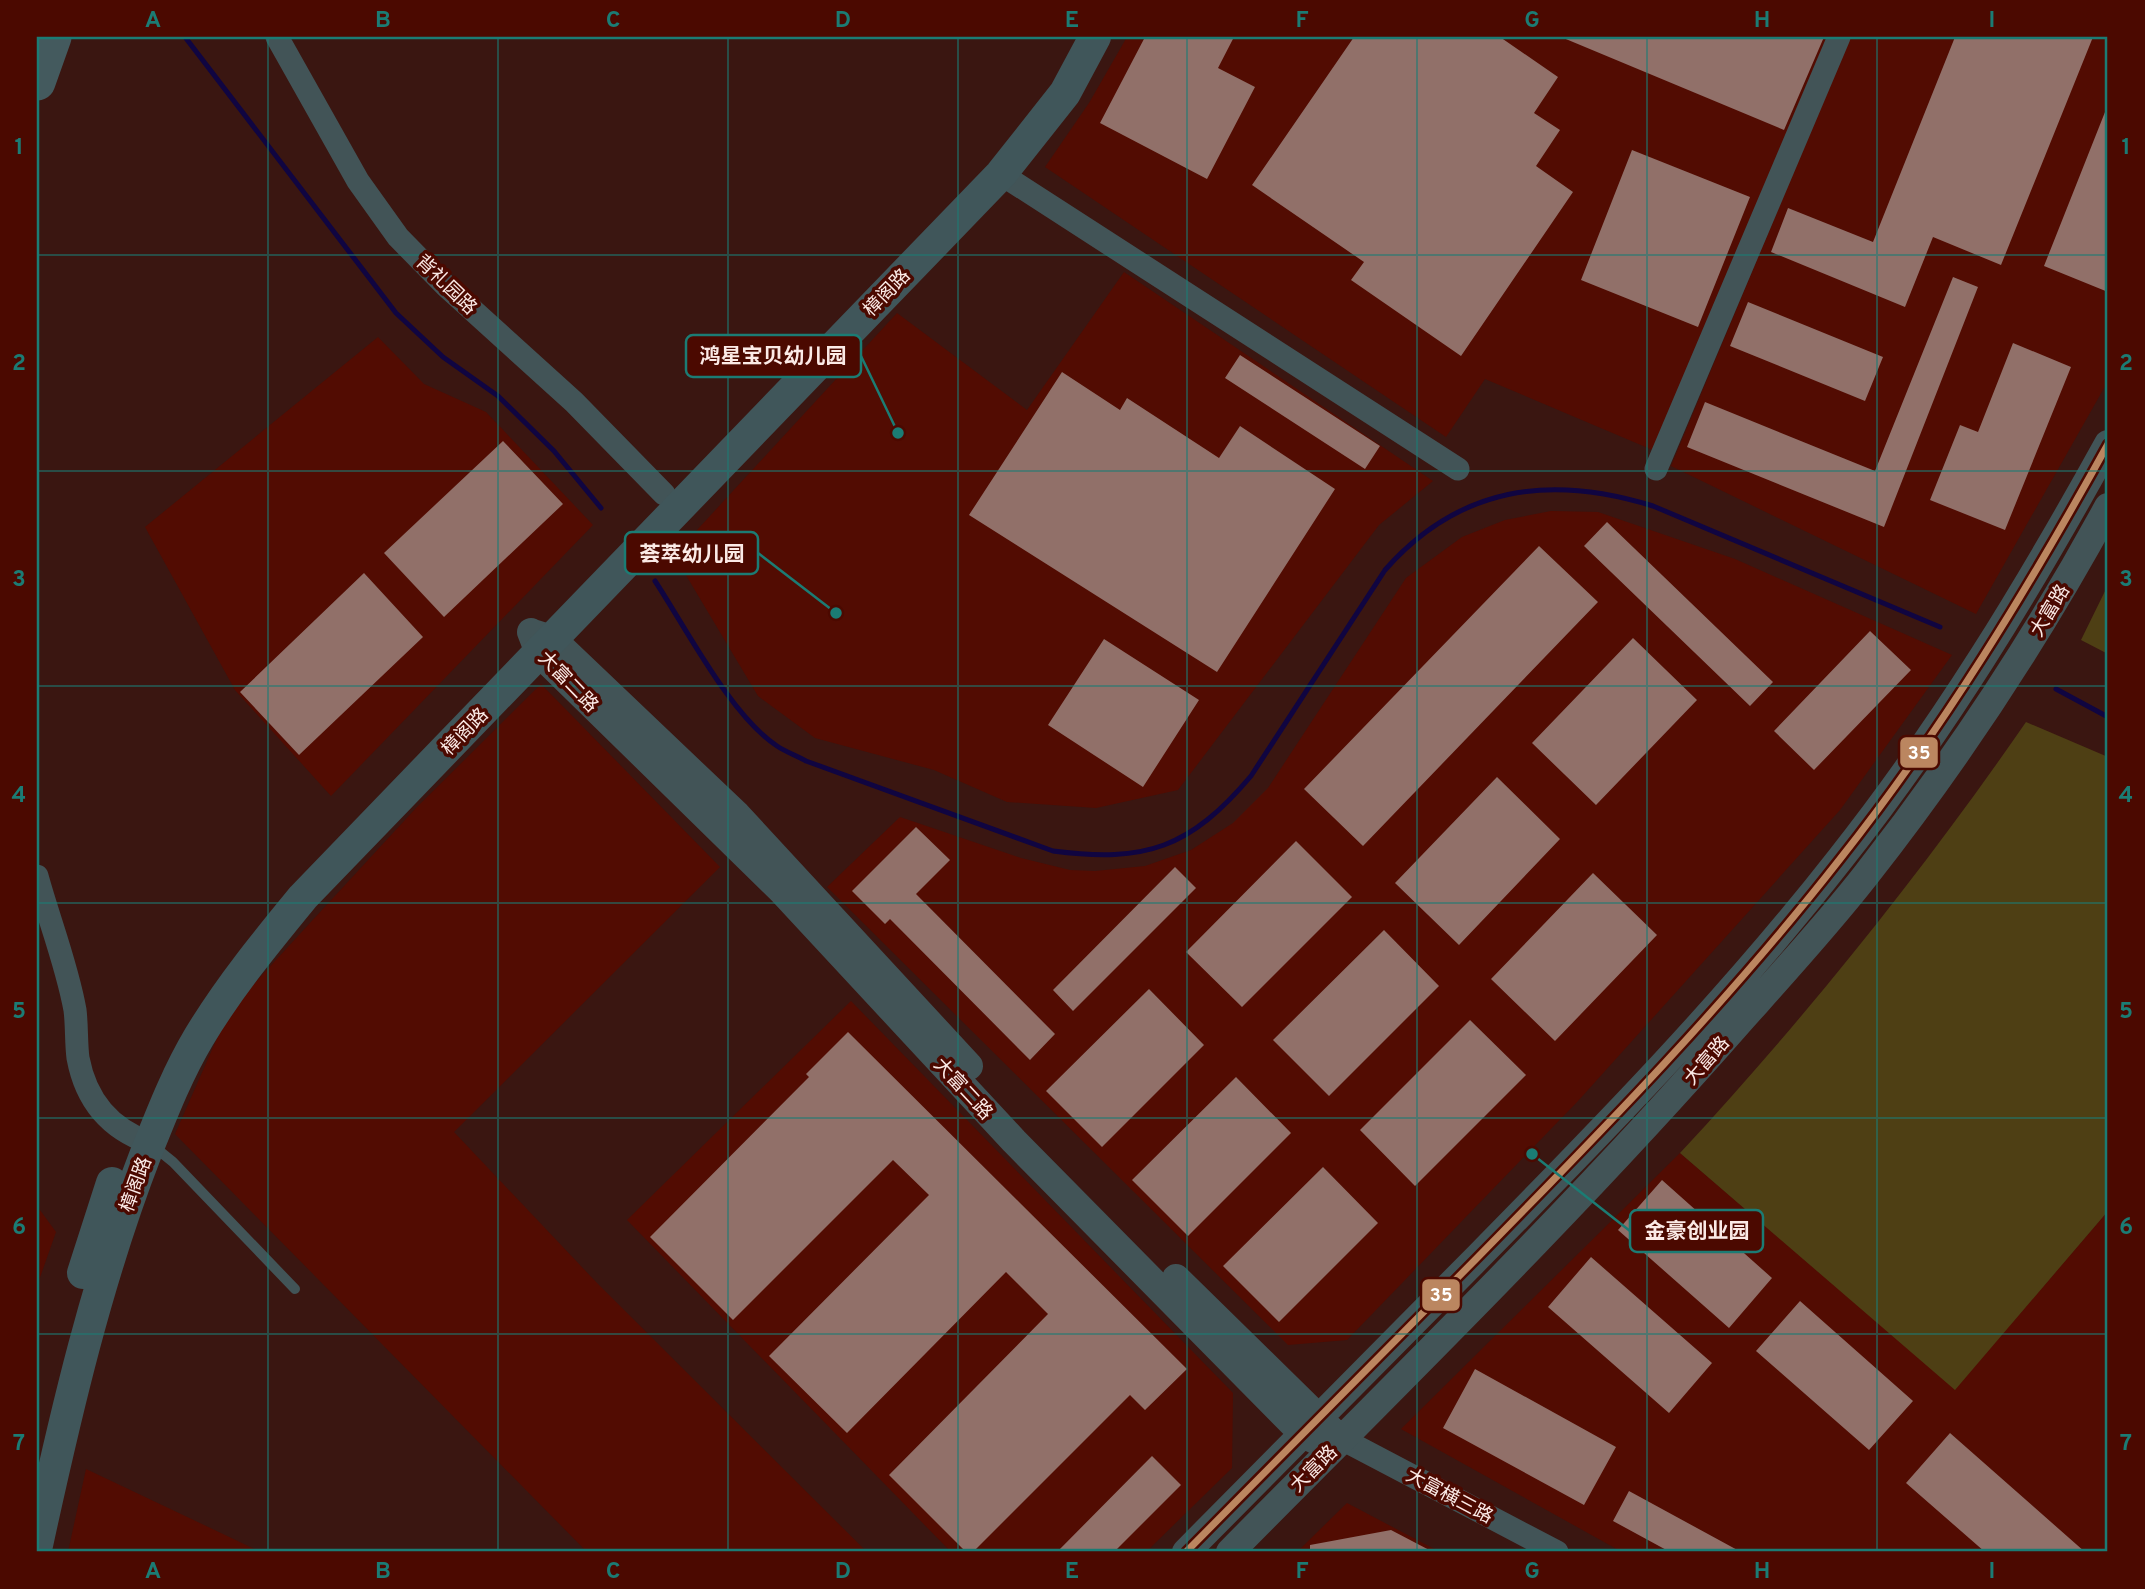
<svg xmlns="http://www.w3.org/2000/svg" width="2145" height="1589" font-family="Overpass,'Noto Sans SC',sans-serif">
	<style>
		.built { fill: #520c02 }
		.green { fill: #4e3f14 }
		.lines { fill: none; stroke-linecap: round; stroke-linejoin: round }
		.stream { stroke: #100541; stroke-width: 5 }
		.building { fill: #917069 }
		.service { stroke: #425457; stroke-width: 10 }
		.minor { stroke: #425457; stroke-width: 23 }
		.tertiary { stroke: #425457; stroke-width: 28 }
		.secondary { stroke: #40565a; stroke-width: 32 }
		.trunk { stroke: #445a5e; stroke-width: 37 }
		.bus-1-casing { stroke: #4b0900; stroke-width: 12 }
		.bus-1 { stroke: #bb8660; stroke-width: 7 }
		.grid { fill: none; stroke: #1b7c74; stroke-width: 2; stroke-opacity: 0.55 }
		.labels { text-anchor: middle; stroke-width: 7; stroke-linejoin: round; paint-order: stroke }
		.street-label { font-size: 19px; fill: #fbeae6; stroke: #4b0900 }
		.leader { fill: none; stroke: #1b7c74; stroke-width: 2.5 }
		.callout-dot { fill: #1b7c74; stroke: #4b0900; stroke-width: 2.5 }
		.callout { fill: #4b0900; stroke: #1b7c74; stroke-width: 2.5 }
		.callout-label { font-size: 21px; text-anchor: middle; font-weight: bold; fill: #fbeae6 }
		.line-badge { stroke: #4b0900; stroke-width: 2.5 }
		.badge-label { font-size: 19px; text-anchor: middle; font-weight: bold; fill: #fff }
		.neatline { fill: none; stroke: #1b7c74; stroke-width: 2.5 }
		.grid-label { font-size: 23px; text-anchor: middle; font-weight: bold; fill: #1b7c74 }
	</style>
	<rect width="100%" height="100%" fill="#3a1611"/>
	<path class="built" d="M1127,37H1829L1655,451L1485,379L1446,437L1045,167L1089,103Z
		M1850,37H2108V381L1976,614L1671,466Z
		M1124,272L1433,481L1379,525L1178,790L1096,808L1007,802L934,770L815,738L758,696L674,555L897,313L1027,410Z
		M378,337L424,384L486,412L593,525L331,796L235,690L145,527Z
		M1551,511L1598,512L1735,559L1952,655L1840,810L1578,1101L1347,1340L1288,1345L827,887L900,817L1021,858L1070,870L1095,871L1145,866L1191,850L1233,823L1268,788L1406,578L1462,537L1505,520Z
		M541,684L720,867L454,1132L597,1283L867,1552H587L175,1134L229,1011L416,808Z
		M851,1001L1233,1393L1232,1468L1146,1552H951L627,1220Z
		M1680,1153L1955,1389L2108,1211V1552H1622L1401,1429Z
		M37,1206L56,1232L37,1286Z
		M86,1469L261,1552H68Z
		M1347,1503L1440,1552H1297Z"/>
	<path class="green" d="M2108,585V654L2081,640Z
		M2026,722L2108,757V1211L1955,1390L1680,1153C1806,1017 1921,874 2026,722Z"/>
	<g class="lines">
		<path class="stream" d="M185,37L396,313L443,357L498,396L554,451L601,508
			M655,581C686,628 731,716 777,746C786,752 797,756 806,761L1053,851C1146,863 1190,848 1251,776L1385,570C1459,486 1550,474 1653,506L1940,627
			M2056,689L2108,717"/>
	</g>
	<path class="building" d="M1145,37H1234L1218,68L1255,87L1207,179L1100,123Z
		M1354,37H1500L1558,77L1534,113L1560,130L1536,166L1573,192L1461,356L1351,280L1364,262L1252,185Z
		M1561,37H1824L1784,130Z
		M1955,37H2093L2001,265L1933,237L1905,307L1771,252L1788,208L1873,242Z
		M2107,107H2108V292L2044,266Z
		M1632,150L1750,197L1698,327L1581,280Z
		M1953,277L1978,287L1884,527L1687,447L1705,402L1875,471Z
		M1748,302L1883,357L1865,401L1730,346Z
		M2013,343L2071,367L2005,530L1930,500L1960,425L1978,432Z
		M1240,355L1380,446L1365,469L1225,378Z
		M1062,372L1120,410L1127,398L1219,458L1240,426L1335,489L1217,672L969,515Z
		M503,441L563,504L444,617L384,553Z
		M1607,522L1773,682L1750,706L1584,546Z
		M1539,546L1598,602L1363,846L1304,789Z
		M364,573L423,637L299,755L240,692Z
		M1870,631L1911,670L1814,770L1774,731Z
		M1633,638L1697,700L1596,805L1532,743Z
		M1104,639L1199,700L1143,787L1048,725Z
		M1497,777L1560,839L1459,945L1395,883Z
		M916,827L950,860L916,894L1055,1034L1030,1060L890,919L885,924L852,891Z
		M1296,841L1352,897L1242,1007L1186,952Z
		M1175,867L1196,888L1073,1011L1053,990Z
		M1593,873L1657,935L1555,1041L1491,979Z
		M1384,930L1439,986L1329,1096L1273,1040Z
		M1149,989L1204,1045L1102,1147L1046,1091Z
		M1470,1020L1526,1075L1415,1186L1360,1130Z
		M848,1032L1187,1369L1145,1410L1130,1395L973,1552H966L889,1475L1048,1314L1006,1272L847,1433L769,1356L929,1195L893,1160L733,1320L650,1237L809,1077L806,1074Z
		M1236,1077L1291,1133L1188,1236L1132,1180Z
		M1323,1167L1378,1223L1279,1322L1223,1266Z
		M1662,1180L1772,1278L1729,1328L1618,1230Z
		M1591,1257L1712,1363L1669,1413L1548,1307Z
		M1800,1301L1913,1401L1869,1450L1756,1351Z
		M1475,1369L1616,1447L1584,1505L1443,1428Z
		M1950,1433L2085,1552H1985L1906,1483Z
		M1152,1456L1181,1485L1114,1552H1057Z
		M1629,1491L1741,1552H1670L1613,1521Z
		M1391,1530L1433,1552H1310V1545Z"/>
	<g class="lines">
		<path class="service" d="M152,1145L173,1162L295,1289"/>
		<path class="minor" d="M277,37L358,181L398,237L446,286L574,402L664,494
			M1001,174L1458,469
			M1656,469L1839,37
			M37,876C49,920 67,965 75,1010C77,1026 76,1043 78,1058C86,1101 110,1129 150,1143
			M1342,1439L1557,1552"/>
		<path class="tertiary" d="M531,632L539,653L781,890L1014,1141L1303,1434L1321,1443
			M533,633L552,639L737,815L969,1066
			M1176,1278L1332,1431
			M1186,1552C1283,1454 1381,1355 1478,1257C1604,1129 1729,1001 1840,859C1943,729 2028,589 2108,444
			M1230,1552C1402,1378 1578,1206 1740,1021C1783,973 1827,925 1866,875C1957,759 2038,636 2108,507"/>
		<path class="secondary" d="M83,1273L112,1183
			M37,1545C66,1412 97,1279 146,1153C162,1113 177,1074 199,1037C229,987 266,942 303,897L1001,174L1065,93L1095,37"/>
		<path class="trunk" d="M37,82L53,37"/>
		<g class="bus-1-casing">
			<path id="bus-1" d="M1186,1552C1283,1454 1381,1355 1478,1257C1604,1129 1729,1001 1840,859C1943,729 2028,589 2108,444"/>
		</g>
		<use href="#bus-1" class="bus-1"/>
	</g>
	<path class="grid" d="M268,37V1552M498,37V1552M728,37V1552M958,37V1552M1187,37V1552M1417,37V1552M1647,37V1552M1877,37V1552M37,255H2108M37,471H2108M37,686H2108M37,903H2108M37,1118H2108M37,1334H2108"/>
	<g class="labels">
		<g class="street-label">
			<text transform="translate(447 284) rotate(44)" y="7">背礼园路</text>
			<text transform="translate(886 292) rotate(-46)" y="7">樟阁路</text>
			<text transform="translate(2049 610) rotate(-59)" y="7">大富路</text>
			<text transform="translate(569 681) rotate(46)" y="7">大富二路</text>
			<text transform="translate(464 731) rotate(-46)" y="7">樟阁路</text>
			<text transform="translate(1706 1060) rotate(-49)" y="7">大富路</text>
			<text transform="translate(964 1088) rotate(47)" y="7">大富二路</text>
			<text transform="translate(135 1184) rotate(-70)" y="7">樟阁路</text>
			<text transform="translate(1313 1468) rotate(-45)" y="7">大富路</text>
			<text transform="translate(1450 1495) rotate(28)" y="7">大富横三路</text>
		</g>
	</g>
	<path class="leader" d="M898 433L861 356M836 613L758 553M1532 1154L1630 1231"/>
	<g class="callout-dot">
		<circle cx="898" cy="433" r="7"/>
		<circle cx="836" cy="613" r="7"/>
		<circle cx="1532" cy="1154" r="7"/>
	</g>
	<g class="callout">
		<rect x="686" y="335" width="175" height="42" rx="7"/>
		<rect x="625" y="532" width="133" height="42" rx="7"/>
		<rect x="1630" y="1210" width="133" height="42" rx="7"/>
	</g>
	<g class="callout-label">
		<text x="773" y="363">鸿星宝贝幼儿园</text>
		<text x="692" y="561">荟萃幼儿园</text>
		<text x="1697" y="1238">金豪创业园</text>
	</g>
	<g class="line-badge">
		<rect x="1899" y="736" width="40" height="33" rx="7" fill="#bb8660"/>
		<rect x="1421" y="1278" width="40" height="34" rx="7" fill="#bb8660"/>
	</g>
	<g class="badge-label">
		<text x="1919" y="759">35</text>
		<text x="1441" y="1301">35</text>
	</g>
	<rect width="2145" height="1589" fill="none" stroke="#4b0900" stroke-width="77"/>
	<rect x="38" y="38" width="2068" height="1512" class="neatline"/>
	<g class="grid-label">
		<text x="153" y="27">A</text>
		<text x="383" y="27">B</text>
		<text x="613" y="27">C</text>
		<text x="843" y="27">D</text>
		<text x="1072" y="27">E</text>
		<text x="1302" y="27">F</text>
		<text x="1532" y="27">G</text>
		<text x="1762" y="27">H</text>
		<text x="1992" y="27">I</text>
		<text x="19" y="154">1</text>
		<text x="2126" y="154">1</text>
		<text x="19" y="370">2</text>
		<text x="2126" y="370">2</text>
		<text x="19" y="586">3</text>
		<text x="2126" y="586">3</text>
		<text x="19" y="802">4</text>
		<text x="2126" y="802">4</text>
		<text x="19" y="1018">5</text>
		<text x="2126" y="1018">5</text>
		<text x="19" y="1234">6</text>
		<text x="2126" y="1234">6</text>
		<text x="19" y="1450">7</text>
		<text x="2126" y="1450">7</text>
		<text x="153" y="1578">A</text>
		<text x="383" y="1578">B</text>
		<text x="613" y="1578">C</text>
		<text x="843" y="1578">D</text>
		<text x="1072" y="1578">E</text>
		<text x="1302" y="1578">F</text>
		<text x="1532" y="1578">G</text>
		<text x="1762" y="1578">H</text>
		<text x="1992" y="1578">I</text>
	</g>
</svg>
